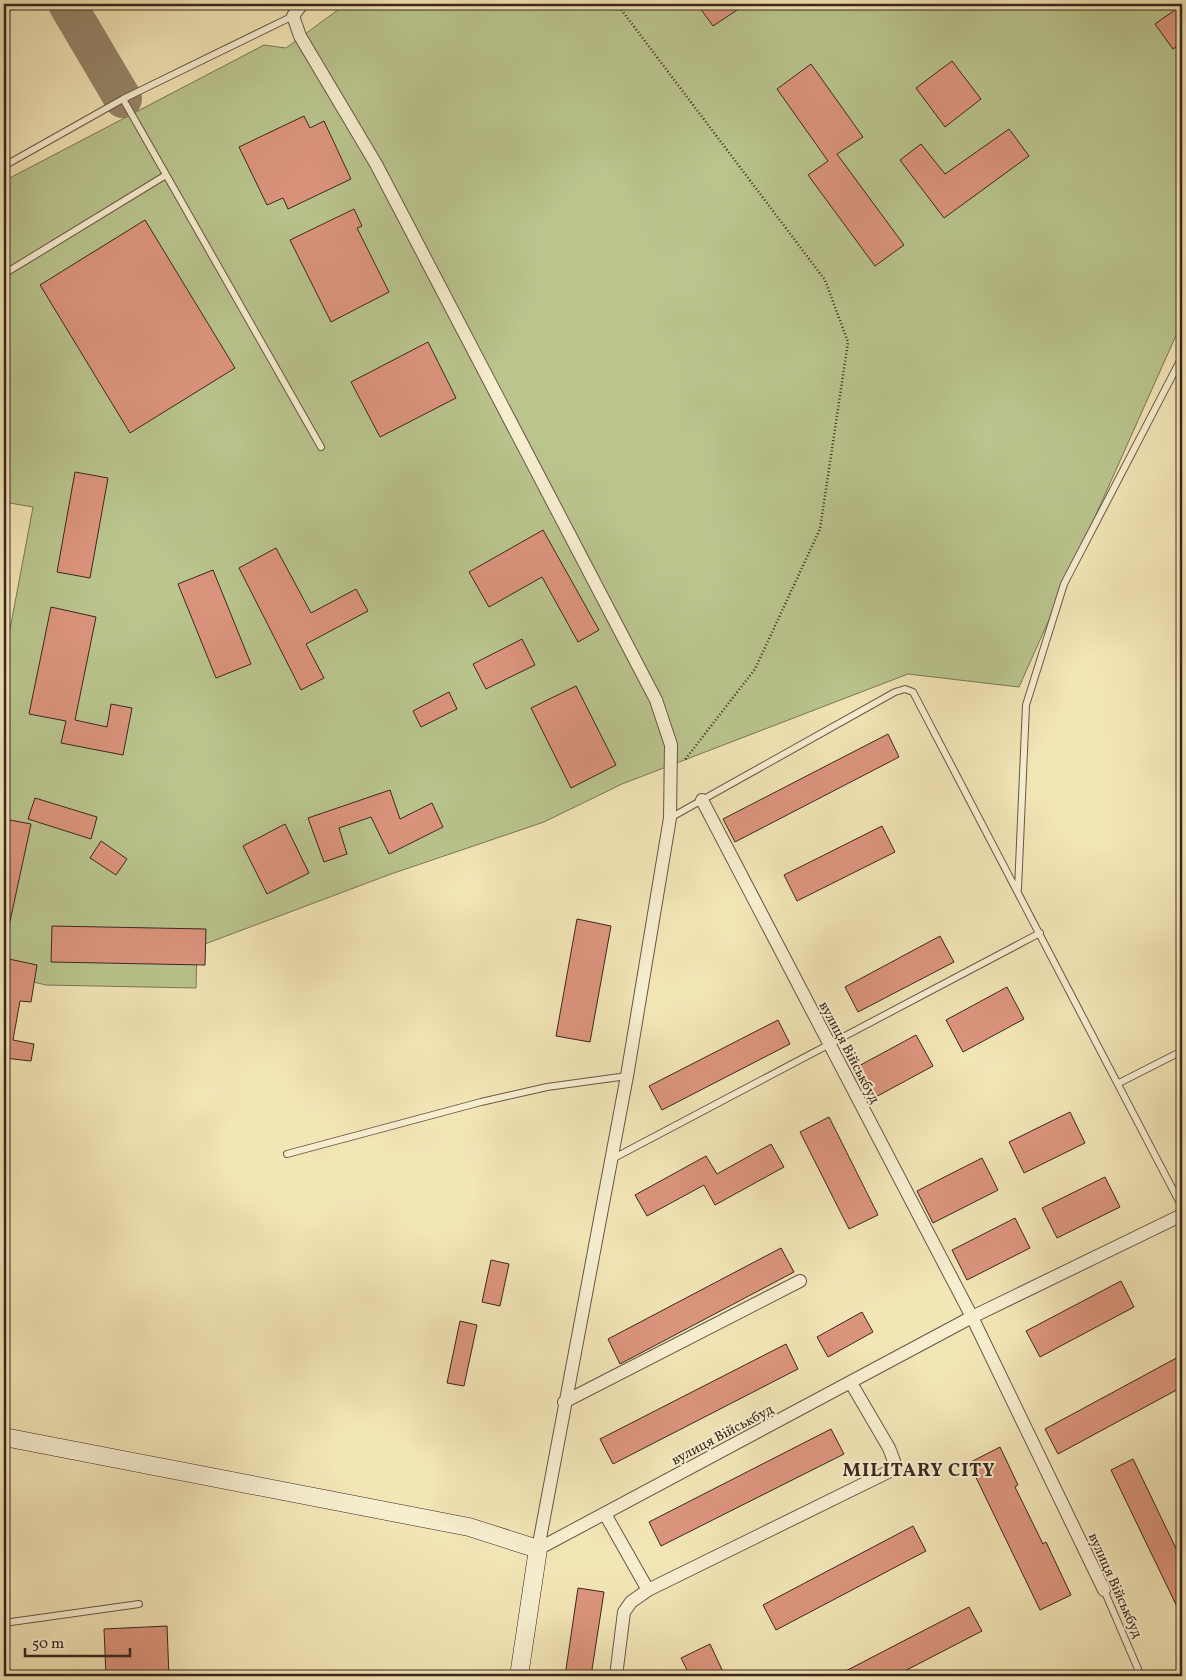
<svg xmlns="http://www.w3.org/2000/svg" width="1186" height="1680" font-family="Vollkorn,serif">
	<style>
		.green { fill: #bac58e; stroke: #7a7656 }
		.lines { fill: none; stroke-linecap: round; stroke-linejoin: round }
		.taxiway { stroke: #96866a; stroke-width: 38 }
		.building { fill: #dc957d; stroke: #3b261e }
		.lane-casing { stroke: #695644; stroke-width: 8 }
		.street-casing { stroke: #695644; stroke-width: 14 }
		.secondary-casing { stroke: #3b261e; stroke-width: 19 }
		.path { stroke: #3b261e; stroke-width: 2.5; stroke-dasharray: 1 2.5; stroke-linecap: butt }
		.lane { stroke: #f7eed0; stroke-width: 6 }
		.street { stroke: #f7eed0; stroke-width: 12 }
		.secondary { stroke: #f7eed0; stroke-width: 18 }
		.labels { text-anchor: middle; stroke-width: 4; stroke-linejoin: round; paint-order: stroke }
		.street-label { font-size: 14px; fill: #3b261e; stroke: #f7eed0 }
		.district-label { font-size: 19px; font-weight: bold; letter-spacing: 1px; fill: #3b261e; stroke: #f7eed0 }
	</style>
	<rect width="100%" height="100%" fill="#f2e5b6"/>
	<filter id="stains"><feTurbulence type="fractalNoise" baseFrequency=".004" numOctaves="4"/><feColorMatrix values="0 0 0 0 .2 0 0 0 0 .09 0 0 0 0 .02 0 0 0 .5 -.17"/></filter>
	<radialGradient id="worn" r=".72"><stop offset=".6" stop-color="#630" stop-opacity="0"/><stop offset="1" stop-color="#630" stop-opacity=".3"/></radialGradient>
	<path class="green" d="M346,4H1182V322L1019,687L908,674L622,784L544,822L391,874L197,947L196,988L46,985L4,975V661L33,507L4,502V181L264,45L286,48Z"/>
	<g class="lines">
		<path class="taxiway" d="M67,4L123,99"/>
	</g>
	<path class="building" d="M697,4H746L713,26Z
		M1182,5V43L1173,49L1155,24Z
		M952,61L981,99L945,127L916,88Z
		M811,64L863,137L837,154L904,245L875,266L808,175L828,161L777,89Z
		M304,116L310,128L324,121L351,179L288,209L283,198L267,205L239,147Z
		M1009,129L1029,156L944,218L900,160L921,144L945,174Z
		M354,209L362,226L357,228L389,292L331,322L290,240Z
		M145,220L235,368L130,433L40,285Z
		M428,342L456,398L380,437L351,382Z
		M75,472L108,478L90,578L57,572Z
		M543,530L599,630L578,642L542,577L489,607L469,572Z
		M276,548L311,613L356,589L368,611L306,644L324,678L301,690L239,568Z
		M213,570L251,664L216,678L178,584Z
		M51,607L96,617L75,720L107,727L111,704L132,708L123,755L61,743L66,721L29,714Z
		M522,639L535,665L486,689L473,664Z
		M576,686L616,765L571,788L531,708Z
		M449,692L457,709L421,727L413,711Z
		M888,734L899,757L735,842L723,819Z
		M390,790L400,819L432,803L443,827L389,854L371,817L339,828L347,854L324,862L308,818Z
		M35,798L97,817L91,839L28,819Z
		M10,820L31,824L9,926H4V846Z
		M285,824L309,873L267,894L243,846Z
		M882,826L895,852L797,901L784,875Z
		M101,841L127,859L116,875L90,858Z
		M577,919L611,926L590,1042L556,1036Z
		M52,926L206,929L205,965L51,962Z
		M940,936L954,962L858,1012L845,987Z
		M4,958L37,965L31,1002L20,1001L13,1040L34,1044L31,1061L4,1058Z
		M1007,987L1024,1019L963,1052L946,1020Z
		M778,1020L790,1044L662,1110L649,1086Z
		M916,1035L933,1066L872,1099L855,1068Z
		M1070,1112L1085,1143L1024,1173L1009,1142Z
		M829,1117L878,1215L849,1229L800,1132Z
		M771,1144L784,1167L715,1205L704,1185L647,1216L635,1195L706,1156L717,1174Z
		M982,1158L998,1190L933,1223L917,1191Z
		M1105,1177L1120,1207L1057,1238L1042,1208Z
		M1015,1218L1030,1248L967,1280L952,1250Z
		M781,1248L794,1272L620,1364L608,1339Z
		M491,1260L509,1264L500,1306L482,1302Z
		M1121,1281L1134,1307L1040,1357L1026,1331Z
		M862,1312L873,1332L828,1357L817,1337Z
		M460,1321L477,1325L464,1386L447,1383Z
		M786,1344L798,1369L613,1464L600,1439Z
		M1182,1355V1387L1058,1454L1045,1429Z
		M831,1429L844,1454L661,1546L649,1522Z
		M1000,1447L1018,1485L1015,1487L1043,1544L1046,1542L1071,1595L1040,1610L969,1463Z
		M1133,1459L1182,1561V1617L1111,1470Z
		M913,1526L926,1551L776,1630L763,1605Z
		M578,1588L604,1592L591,1676H565Z
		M969,1607L982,1631L895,1676H836Z
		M167,1626L169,1676H106L104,1629Z
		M710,1644L725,1676H690L681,1658Z"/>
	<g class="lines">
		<g class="lane-casing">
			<path id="lane" d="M123,99L321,447
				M4,166L123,99L293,16
				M4,274L166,175
				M670,818L895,692L905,689L913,692L1182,1207
				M1018,889L1026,705L1064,584L1182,357
				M1119,1083L1182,1051
				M287,1154L481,1102L547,1087L627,1076
				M612,1159L1040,933
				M1104,1590L1141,1676
				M4,1623L139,1604"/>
		</g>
		<g class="street-casing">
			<path id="street" d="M302,4L293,16L300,36L376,164L656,700L671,745L670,818L627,1076L538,1549
				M702,800L972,1317L1104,1590
				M564,1402L800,1281
				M605,1514L648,1590L631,1602L624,1612L616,1676
				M538,1549L972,1317L1182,1215
				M648,1590L888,1472L894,1461L889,1448L851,1383"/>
		</g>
		<g class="secondary-casing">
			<path id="secondary" d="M4,1437L469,1527L538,1549L519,1676"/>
		</g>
		<path class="path" d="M617,4L825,280L848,342L820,529L755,669L684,761"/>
		<use href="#lane" class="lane"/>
		<use href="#street" class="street"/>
		<use href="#secondary" class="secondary"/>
	</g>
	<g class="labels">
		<g class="street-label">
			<text transform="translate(850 1052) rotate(62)" y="5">вулиця Військбуд</text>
			<text transform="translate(722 1434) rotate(-28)" y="5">вулиця Військбуд</text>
			<text transform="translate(1116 1585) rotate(66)" y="5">вулиця Військбуд</text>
		</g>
		<g class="district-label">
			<text x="919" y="1476">MILITARY CITY</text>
		</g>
	</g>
	<rect width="1186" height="1680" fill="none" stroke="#f2e5b6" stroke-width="20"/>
	<rect x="5" y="5" width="1176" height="1670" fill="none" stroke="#3b261e" stroke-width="2.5"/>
	<rect x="10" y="10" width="1166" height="1660" fill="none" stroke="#3b261e"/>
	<path d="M25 1648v8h105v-8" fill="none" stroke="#3b261e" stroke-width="2.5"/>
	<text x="32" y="1648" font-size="15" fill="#3b261e" stroke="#f7eed0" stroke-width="4" paint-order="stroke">50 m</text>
	<rect width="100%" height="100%" filter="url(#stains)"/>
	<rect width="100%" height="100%" fill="url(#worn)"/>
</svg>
